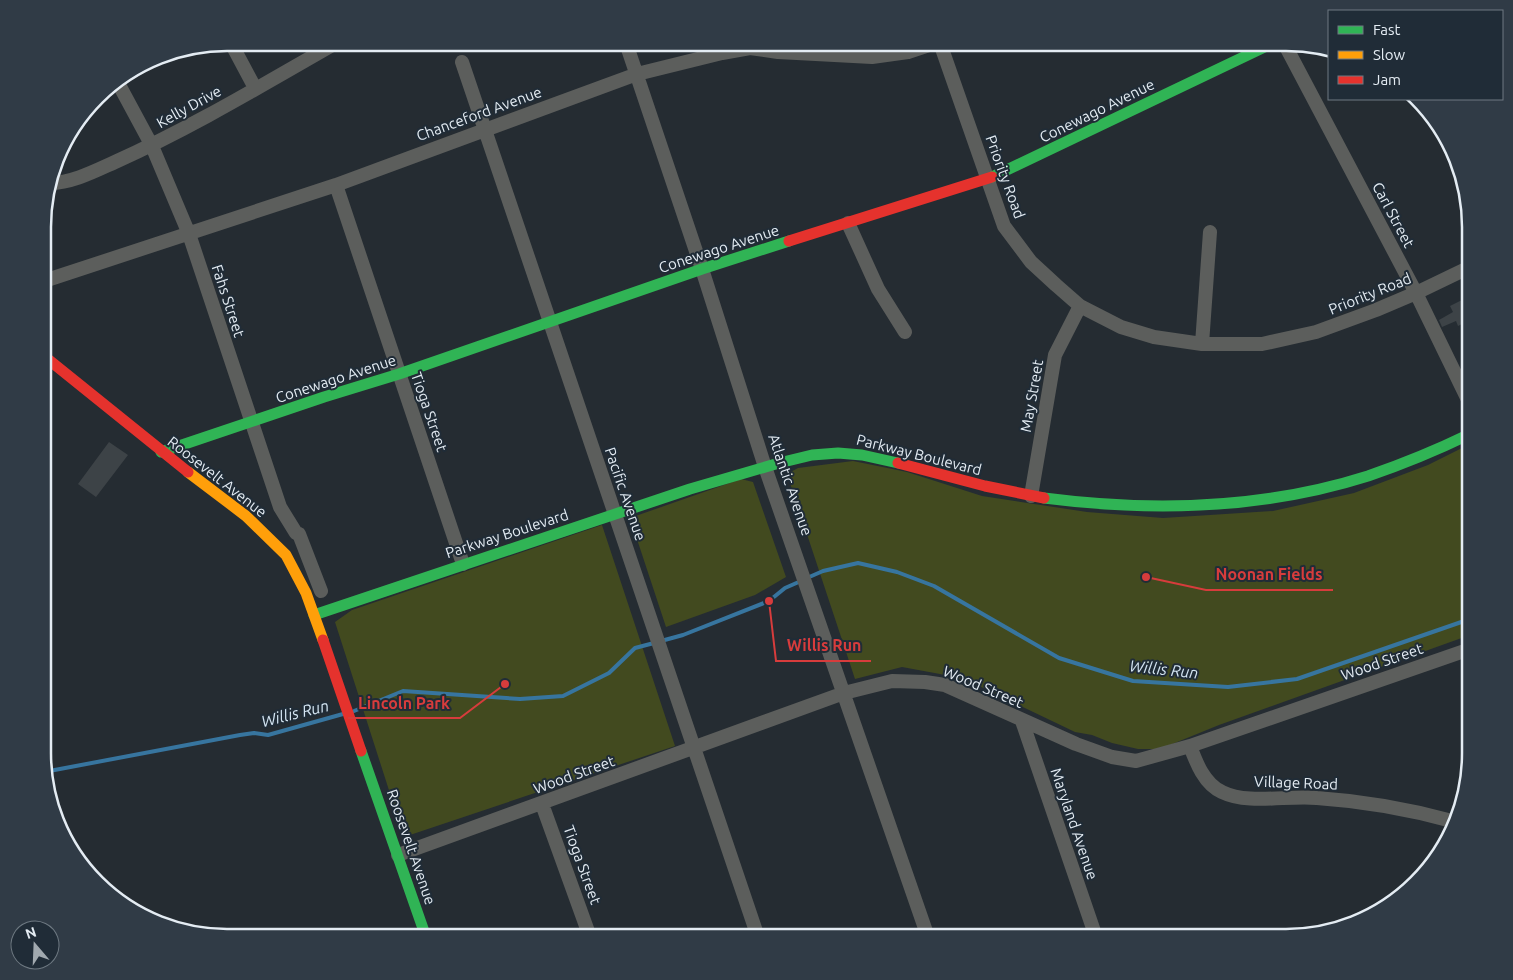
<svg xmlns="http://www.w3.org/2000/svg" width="1513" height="980" font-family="Ubuntu,sans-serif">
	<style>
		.green { fill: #424a1f }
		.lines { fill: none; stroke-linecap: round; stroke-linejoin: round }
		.stream { stroke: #37759f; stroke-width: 4 }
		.building { fill: #3d4347 }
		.street { stroke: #5c5e5c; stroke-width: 14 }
		.fast { stroke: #30b455; stroke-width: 11 }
		.slow { stroke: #ff9f0a; stroke-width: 11 }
		.jam { stroke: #e5322d; stroke-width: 11 }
		.labels { text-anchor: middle; stroke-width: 4; stroke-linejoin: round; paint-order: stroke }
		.street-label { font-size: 15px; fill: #e4ecf3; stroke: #202c37 }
		.water-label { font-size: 16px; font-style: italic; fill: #d4e5f2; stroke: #202c37 }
		.rim { fill: none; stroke: #e4ecf3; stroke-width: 2.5 }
		.leader { fill: none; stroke: #d73c3c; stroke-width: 2 }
		.callout-dot { fill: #d73c3c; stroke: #202c37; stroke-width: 2 }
		.callout-label { font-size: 16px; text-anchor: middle; font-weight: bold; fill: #d73c3c; stroke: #202c37; stroke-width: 4; stroke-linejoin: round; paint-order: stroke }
	</style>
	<rect width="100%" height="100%" fill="#252c32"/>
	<path class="green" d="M1470,444V635L1219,725L1160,749H1138L1112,743L1092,735L1075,732L971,682L940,674L902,667L855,679L787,474L798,468L853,461L907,472L982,496L1087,512L1163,518L1273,511L1354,493L1428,465Z
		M741,479L753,482L786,577L755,595L666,627L630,518Z
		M602,525L675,746L404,837L335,622L352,610Z"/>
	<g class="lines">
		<path class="stream" d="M807,578L823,571L858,563L897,572L934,586L1059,658L1133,681L1228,687L1297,679L1470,619
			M661,641L683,635L769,601L785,588L801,581
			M354,711L403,691L520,699L563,696L609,673L635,648L654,643
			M44,772L240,735L254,733L268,735L343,714"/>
	</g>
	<path class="building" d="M1466,298L1470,306V312L1465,314L1468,321L1458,326L1456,321L1442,327L1439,320L1453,312L1450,306Z
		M109,442L128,455L96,497L78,484Z"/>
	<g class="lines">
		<path class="street" d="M231,43L255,88
			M626,43L702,269L765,467L928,937
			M940,43L1004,226L1031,262L1056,285L1080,306L1121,327L1154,337L1202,344H1262L1316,332L1376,310L1416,293L1470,267
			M1284,43L1416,293L1470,404
			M462,62L758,937
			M117,81L152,146L189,234L280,507L296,533L299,534L321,591
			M50,183C72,183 95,171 115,162C191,128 264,84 336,43
			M336,185L463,564
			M848,223L878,289L905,332
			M44,281L336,185L637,74L722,53L750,48L778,52L872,57L908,52L935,43
			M1202,344L1210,232
			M1031,496L1055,355L1080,306
			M1022,721L1096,937
			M1190,746C1196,762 1204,784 1222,792C1248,805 1288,795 1317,798C1362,801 1413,810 1456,822
			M542,804L590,937
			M398,855L844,693L892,681L925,682L945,685L1076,744L1112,757L1136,761L1190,746L1470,649"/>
		<path class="fast" d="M992,177L1273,43
			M161,452L324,397L399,374L702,269L789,241
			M1044,498C1152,512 1264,509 1368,476C1403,464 1437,450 1470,434
			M314,615L690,489L779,463L812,455L838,453L862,455L898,463
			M361,751L426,937"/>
		<path class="slow" d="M188,472L246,516L286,555L306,593L323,640"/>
		<path class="jam" d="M789,241L992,177
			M44,356L188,472
			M898,463L985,486L1044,498
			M323,640L361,751"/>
	</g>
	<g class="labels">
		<g class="street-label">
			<text transform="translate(189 107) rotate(-29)" y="5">Kelly Drive</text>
			<text transform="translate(1097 111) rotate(-26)" y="5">Conewago Avenue</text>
			<text transform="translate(479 114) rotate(-20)" y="5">Chanceford Avenue</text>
			<text transform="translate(1005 177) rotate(70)" y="5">Priority Road</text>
			<text transform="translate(1393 215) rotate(62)" y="5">Carl Street</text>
			<text transform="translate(719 249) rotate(-18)" y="5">Conewago Avenue</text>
			<text transform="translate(1370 294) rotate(-22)" y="5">Priority Road</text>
			<text transform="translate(228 301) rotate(72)" y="5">Fahs Street</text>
			<text transform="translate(336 379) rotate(-18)" y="5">Conewago Avenue</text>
			<text transform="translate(1032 396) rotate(-80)" y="5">May Street</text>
			<text transform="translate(429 412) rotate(71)" y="5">Tioga Street</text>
			<text transform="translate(919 455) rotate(14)" y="5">Parkway Boulevard</text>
			<text transform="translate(217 477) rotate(38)" y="5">Roosevelt Avenue</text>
			<text transform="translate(790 485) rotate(71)" y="5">Atlantic Avenue</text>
			<text transform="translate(625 494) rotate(71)" y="5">Pacific Avenue</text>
			<text transform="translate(507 534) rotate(-18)" y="5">Parkway Boulevard</text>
			<text transform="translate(1382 662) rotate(-19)" y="5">Wood Street</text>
			<text transform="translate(983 687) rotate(23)" y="5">Wood Street</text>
			<text transform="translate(574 775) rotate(-20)" y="5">Wood Street</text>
			<text transform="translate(1296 783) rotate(2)" y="5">Village Road</text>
			<text transform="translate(1074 824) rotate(71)" y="5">Maryland Avenue</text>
			<text transform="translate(411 847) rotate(71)" y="5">Roosevelt Avenue</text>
			<text transform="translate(582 865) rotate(70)" y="5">Tioga Street</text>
		</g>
		<g class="water-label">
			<text transform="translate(1164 669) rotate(6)" y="6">Willis Run</text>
			<text transform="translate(295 713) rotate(-14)" y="6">Willis Run</text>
		</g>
	</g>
	<path d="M0 0H1513V980H0ZM227 51H1286A176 176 0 0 1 1462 227V753A176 176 0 0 1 1286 929H227A176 176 0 0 1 51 753V227A176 176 0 0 1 227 51Z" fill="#303b46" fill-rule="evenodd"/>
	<path class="rim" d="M227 51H1286A176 176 0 0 1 1462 227V753A176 176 0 0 1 1286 929H227A176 176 0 0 1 51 753V227A176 176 0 0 1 227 51Z"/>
	<path class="leader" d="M1146 577L1206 590H1333M769 601L776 661H871M505 684L460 718H348"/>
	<g class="callout-dot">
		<circle cx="1146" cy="577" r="5"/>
		<circle cx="769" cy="601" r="5"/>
		<circle cx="505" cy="684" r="5"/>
	</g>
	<g class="callout-label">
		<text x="1269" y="580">Noonan Fields</text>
		<text x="824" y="651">Willis Run</text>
		<text x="404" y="709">Lincoln Park</text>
	</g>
	<rect x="1328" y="10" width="175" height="90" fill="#202c37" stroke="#6e7982"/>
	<rect x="1338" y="26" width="25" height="8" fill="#30b455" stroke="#6e7982"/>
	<text x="1373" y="35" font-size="15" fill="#e4ecf3">Fast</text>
	<rect x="1338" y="51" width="25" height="8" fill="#ff9f0a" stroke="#6e7982"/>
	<text x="1373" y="60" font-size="15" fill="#e4ecf3">Slow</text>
	<rect x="1338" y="76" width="25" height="8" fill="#e5322d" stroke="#6e7982"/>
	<text x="1373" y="85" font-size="15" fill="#e4ecf3">Jam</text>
	<g transform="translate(35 945) rotate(341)"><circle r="24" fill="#202c37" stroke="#6e7982"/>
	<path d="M0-4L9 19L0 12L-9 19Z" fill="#a1a9af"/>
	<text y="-8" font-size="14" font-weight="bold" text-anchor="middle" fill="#e4ecf3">N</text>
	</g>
</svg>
